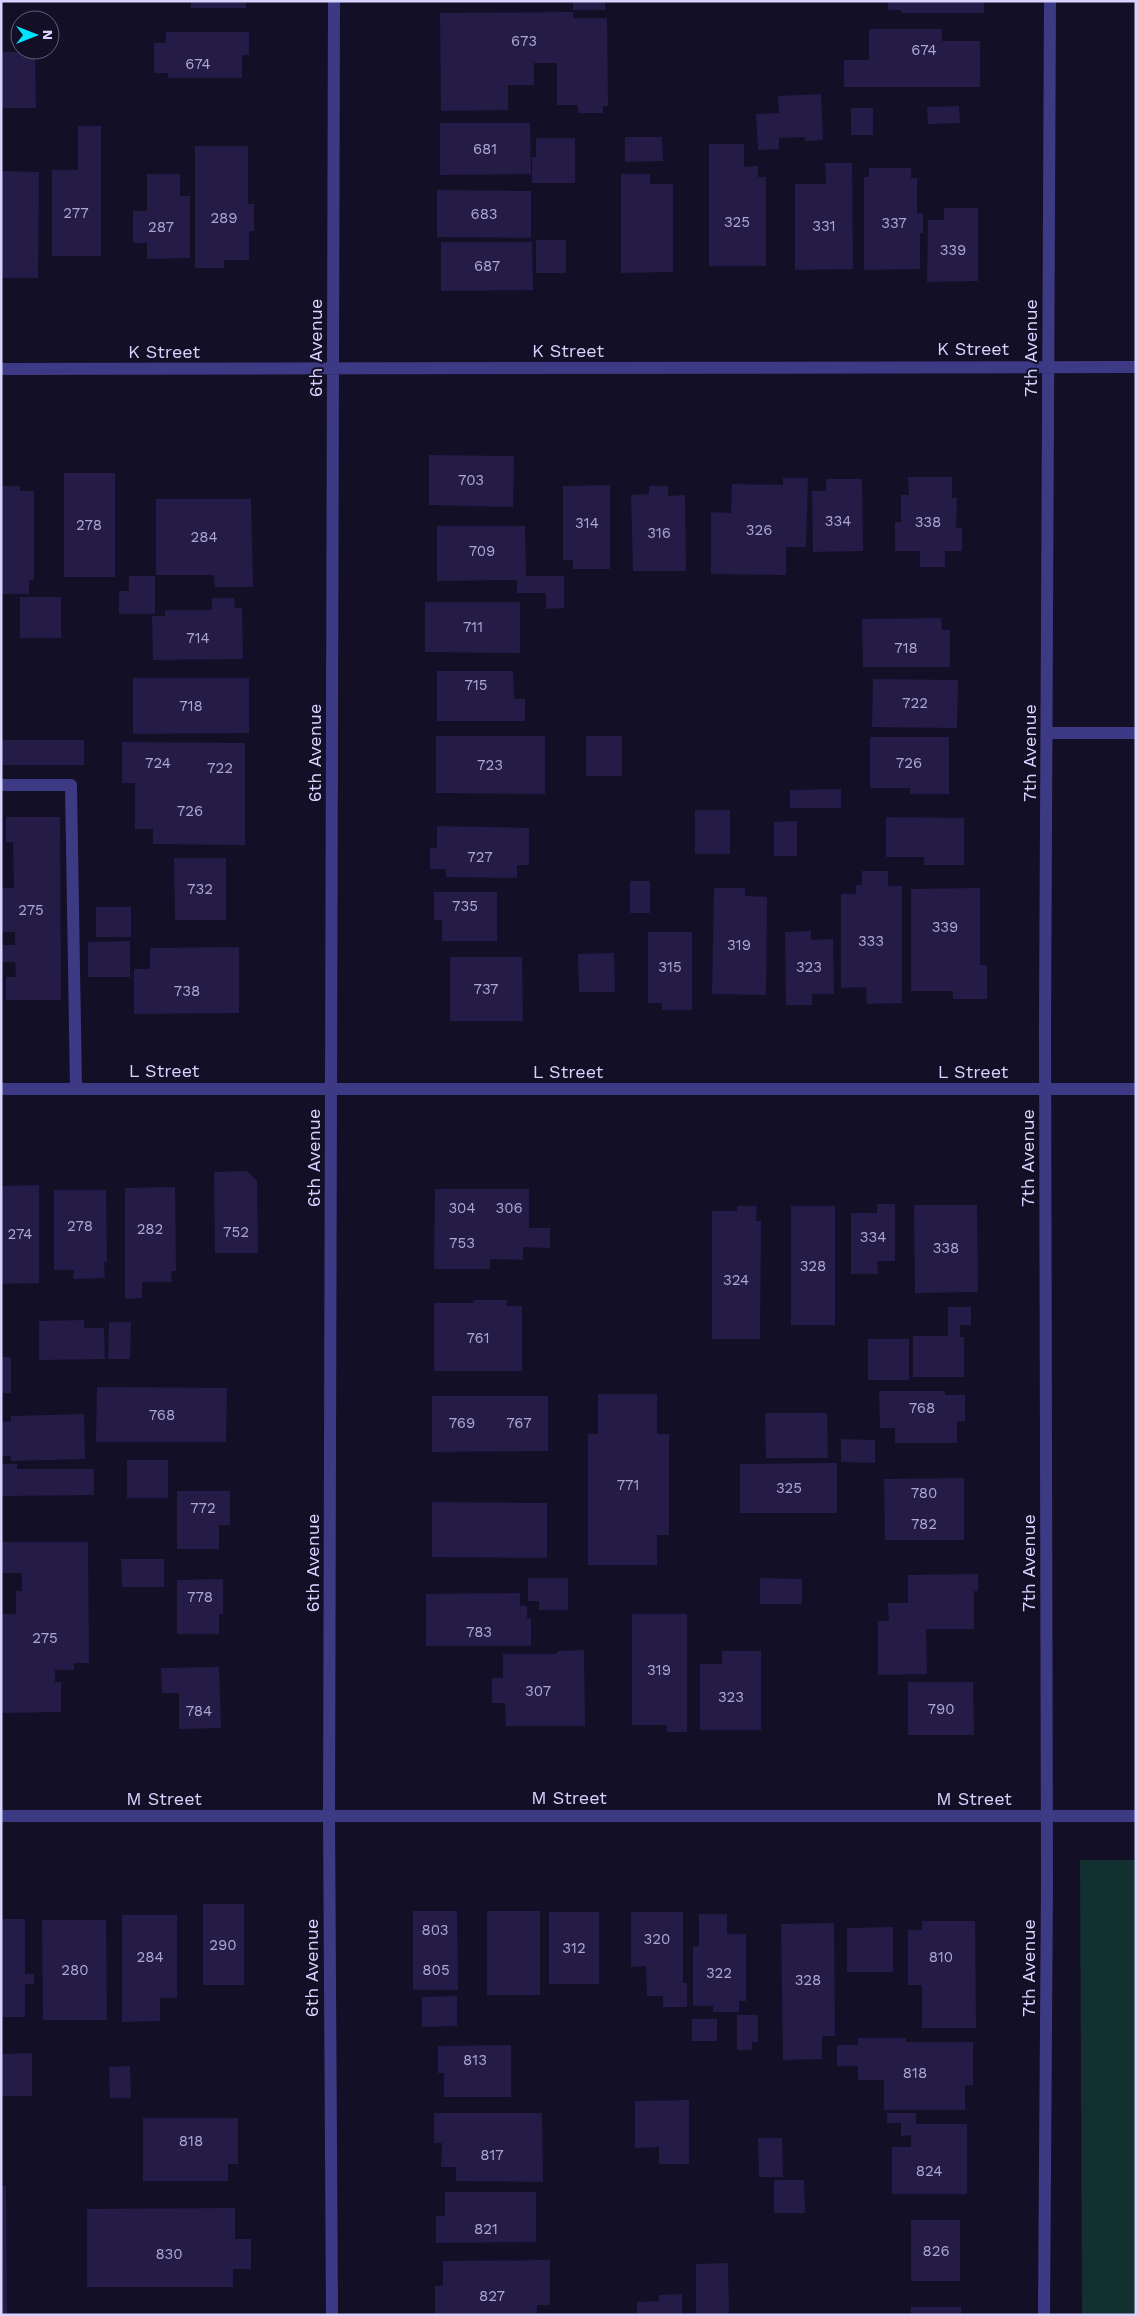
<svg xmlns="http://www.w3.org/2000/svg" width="1137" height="2316" font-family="'Work Sans',sans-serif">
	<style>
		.green { fill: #12302f }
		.building { fill: #241b47 }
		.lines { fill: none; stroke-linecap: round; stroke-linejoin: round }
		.lane { stroke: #3d3a85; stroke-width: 12 }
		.street { stroke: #3d3a85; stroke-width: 12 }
		.labels { text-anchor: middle; stroke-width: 4; stroke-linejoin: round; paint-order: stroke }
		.number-label { font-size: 15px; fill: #aca6d1 }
		.street-label { font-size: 18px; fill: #d9d4ff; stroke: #130f26 }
	</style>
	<rect width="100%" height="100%" fill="#130f26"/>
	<path class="green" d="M1080,1860H1136V2315H1082Z"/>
	<path class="building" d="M191,1H246V8H191Z
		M573,1H605V10H573Z
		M888,1H984V13H901V10H888Z
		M573,12V18H607L608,106H603V113H578V105H557V63H534V85H508V110L441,111L440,13Z
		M869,29H942V41H980V87H844V60H869Z
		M166,32H249V55H242V78H168V73H154V43H166Z
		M1,52H35L36,108H1Z
		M821,94L823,140L805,141V137L779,138V149L758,150L756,114L779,113L778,96Z
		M959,106L960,123L928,124L927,107Z
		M851,108H873V135H851Z
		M440,123H530L531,174L440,175Z
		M78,126H101V256H52V170H78Z
		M625,137H662L663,161L625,162Z
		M536,138H575V183H532V157H536Z
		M709,144H744V167L758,166V177H766V266H709Z
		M195,146H248V204H254V231H249V260H224V268H195Z
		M825,163H852L853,269L795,270V184H826Z
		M869,168H911V178H917V213H923V233H920V269L864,270V177H869Z
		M1,171L39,172L38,278H1Z
		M147,174H180V196H190V258L147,259V243H133V211H147Z
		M621,174H650V184H673V272L621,273Z
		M437,190L531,191V238L437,237Z
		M944,208H978V281L927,282L928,220H944Z
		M536,240H566V273H536Z
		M441,242H532L533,290L441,291Z
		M429,455L514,456L513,507L429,505Z
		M64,473H115V577H64Z
		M908,477H952V498H957L956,528H962V551H945V567H920V551H895V522H901V495H909Z
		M783,478H808L806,547H786V575L711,574V512L731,513L732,484L783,485Z
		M826,479H862L863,551L813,552L812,491H826Z
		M610,485V569H573V560H563V486Z
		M1,486H20V491H34V580H29V594H1Z
		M649,486H668V496L685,495L686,571H633L631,495L649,494Z
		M156,499H251L253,587H215L214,575H156Z
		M437,526H525L526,576H564V608L546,609V593H517V580L437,581Z
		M129,576H155V614H119V591H129Z
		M20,597H61V638H20Z
		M212,598H234L235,608H242L243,659L153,660L152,616H165V610H212Z
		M425,602H520V653L425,652Z
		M941,618L942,630H950V667H863L862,619Z
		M437,671H513L514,699H525V721H437Z
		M133,678H249V733L133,734Z
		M873,679L958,680L957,728L872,727Z
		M436,736H545V794L436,793Z
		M586,736H622V776H586Z
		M870,737H949V794H910V788H870Z
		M1,740H84V765H1Z
		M122,742L245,743V845L153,844V829H135V783H122Z
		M841,789V808H790V790Z
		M695,810H730V854H695Z
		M6,817H60L61,1000H6V977H16L15,962H1V945H15V932H2V888H14L13,842H6Z
		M886,817L964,818V865H924V857H886Z
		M797,821V856H774V822Z
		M437,826L529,828V865H517V878L446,877V869H430V848H437Z
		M174,858H226V920H175Z
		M862,871H888V886H902V1003L867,1004L866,987L841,988V894H856V885H862Z
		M630,881H650V913H630Z
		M714,888H745V896L767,897L766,995L712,994Z
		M980,888V965H987V999H953V991H911V889Z
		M434,892H497V941H442V920H434Z
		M96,907H131V937H96Z
		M811,931V940L833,939L834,994H812V1005H786L785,932Z
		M648,932H692V1010H662V1003H648Z
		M130,941V977H88V942Z
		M239,947V1013L134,1014V969H150V948Z
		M614,953L615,992H579L578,954Z
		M450,957H522L523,1021H450Z
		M247,1171L257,1181L258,1253H215L214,1172Z
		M39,1185V1283L1,1284V1186Z
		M175,1187L176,1271H171L172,1282H142V1298L125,1299V1188Z
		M435,1189H529V1228H550V1248L523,1247V1260L490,1259V1269H434Z
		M54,1190H106L107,1262H104L105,1278L73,1279L74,1270H54Z
		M877,1204H895V1261H877L878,1274H851V1213H877Z
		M914,1205H977L978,1292L915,1293Z
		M737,1206H757L756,1221H761L760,1339H712V1211H737Z
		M791,1206H835V1325H791Z
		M474,1300H507V1306H522V1371H434V1303H473Z
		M948,1307H971V1325H960V1337H964V1377H913V1336H948Z
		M84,1320V1328H104L105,1359L39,1360V1321Z
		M109,1322H131L130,1359H108Z
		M868,1339H909V1380H868Z
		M1,1357H11V1393H1Z
		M97,1387L227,1388L226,1442H96Z
		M879,1391H945V1395H965V1421H957V1443H895V1428H880Z
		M598,1394H657V1434H669V1535H657V1565H588V1434H598Z
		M432,1396H548V1451L432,1452Z
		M765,1413H827L828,1458H766Z
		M84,1414L85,1459L11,1461V1456H1V1422L11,1421V1416Z
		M841,1439L875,1440V1463L841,1462Z
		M127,1460H168V1498H127Z
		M837,1463V1513H740V1464Z
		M1,1464H17V1469H94V1495L1,1496Z
		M964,1478V1540H885L884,1479Z
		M177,1491H230V1525H219V1549H177Z
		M432,1502L547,1503V1558L432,1557Z
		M1,1542H88L89,1663H74V1670H55V1682H61V1712L1,1713V1614H16V1591H22V1573H1Z
		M121,1559H164V1587H122Z
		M978,1574V1591H974V1629H926L927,1674L878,1675V1621H889L888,1603H908V1575Z
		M528,1578H568V1610H539V1601H528Z
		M760,1578L802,1579V1604H760Z
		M223,1579V1614H219V1634H177V1580Z
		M520,1593V1606H527V1618H531V1646H426V1594Z
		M632,1614H687V1732H667V1725H632Z
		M584,1650L585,1726H506L505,1703H492V1678H503V1654H557V1651Z
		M722,1651H761V1730H700V1664H722Z
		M219,1667L221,1728L179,1729V1693H162L161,1668Z
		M908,1682H973L974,1735H908Z
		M203,1904H244V1985H203Z
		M413,1911H457L458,1990H413Z
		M487,1911H540V1995H487Z
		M549,1912H599V1984H549Z
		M631,1912H683V1983H687V2007H663V1996H647L646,1966L631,1967Z
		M699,1914H727V1934H746V2001H739V2012H713V2006H693V1946H699Z
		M122,1915H177V1998H160V2021L122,2022Z
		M1,1919H25V1974H34V1984H25V2017H1Z
		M42,1920H106L107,2020H43Z
		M922,1921H975L976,2028H922V1985H908V1930H922Z
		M834,1923L835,2036H822V2059L783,2060L781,1924Z
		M893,1927V1972H847V1928Z
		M457,1996V2026L422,2027V1997Z
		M737,2015H758V2042H752V2050H737Z
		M692,2019H717V2041H692Z
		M858,2038H906V2042H973V2085H965V2110H884V2080H858V2066H837V2045H858Z
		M511,2045V2097H444V2073H438V2046Z
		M32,2053V2096H1V2054Z
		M130,2066L131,2098H110L109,2067Z
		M689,2100V2164H659V2147L635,2148V2101Z
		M434,2113H542L543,2182L456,2181V2167H441L442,2143H434Z
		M887,2113H916V2124H967V2194H892V2147H911V2135L901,2136V2123H887Z
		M143,2118H238V2164H228V2181H143Z
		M758,2138H782L783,2177H759Z
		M774,2180H804L805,2213H774Z
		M1,2186H6L7,2315H1Z
		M445,2192H536V2242L436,2243V2216H445Z
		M235,2208V2239H251V2269H233V2287H87V2209Z
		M911,2220H960V2281H911Z
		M550,2260V2305H537V2313L435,2314V2286H443V2261Z
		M728,2263L729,2315H696V2264Z
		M682,2294V2315H637V2302L659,2301V2295Z
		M911,2307H961V2315H911Z"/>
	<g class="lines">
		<path class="lane" d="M1047,733H1136
			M1,785H71L76,1089"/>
		<path class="street" d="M1,369L1136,367
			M1,1089H1136
			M1,1816H1136
			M332,2315L329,1816L334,1
			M1044,2315L1047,1881L1045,1028L1050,1"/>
	</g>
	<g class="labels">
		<g class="number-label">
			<text x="524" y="46">673</text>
			<text x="924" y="55">674</text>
			<text x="198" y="69">674</text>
			<text x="485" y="154">681</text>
			<text x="76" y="218">277</text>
			<text x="484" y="219">683</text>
			<text x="224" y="223">289</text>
			<text x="737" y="227">325</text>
			<text x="894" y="228">337</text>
			<text x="824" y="231">331</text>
			<text x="161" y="232">287</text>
			<text x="953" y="255">339</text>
			<text x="487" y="271">687</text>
			<text x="471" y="485">703</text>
			<text x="838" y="526">334</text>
			<text x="928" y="527">338</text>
			<text x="587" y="528">314</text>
			<text x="89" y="530">278</text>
			<text x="759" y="535">326</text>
			<text x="659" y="538">316</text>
			<text x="204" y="542">284</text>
			<text x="482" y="556">709</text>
			<text x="473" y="632">711</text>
			<text x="198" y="643">714</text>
			<text x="906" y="653">718</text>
			<text x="476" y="690">715</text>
			<text x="915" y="708">722</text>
			<text x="191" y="711">718</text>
			<text x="158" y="768">724</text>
			<text x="909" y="768">726</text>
			<text x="490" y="770">723</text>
			<text x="220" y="773">722</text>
			<text x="190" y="816">726</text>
			<text x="480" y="862">727</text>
			<text x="200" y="894">732</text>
			<text x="465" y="911">735</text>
			<text x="31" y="915">275</text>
			<text x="945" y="932">339</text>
			<text x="871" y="946">333</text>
			<text x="739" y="950">319</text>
			<text x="670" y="972">315</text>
			<text x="809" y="972">323</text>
			<text x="486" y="994">737</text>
			<text x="187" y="996">738</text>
			<text x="462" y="1213">304</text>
			<text x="509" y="1213">306</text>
			<text x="80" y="1231">278</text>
			<text x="150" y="1234">282</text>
			<text x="236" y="1237">752</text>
			<text x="20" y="1239">274</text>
			<text x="873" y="1242">334</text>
			<text x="462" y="1248">753</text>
			<text x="946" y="1253">338</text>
			<text x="813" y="1271">328</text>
			<text x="736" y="1285">324</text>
			<text x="478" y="1343">761</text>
			<text x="922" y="1413">768</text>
			<text x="162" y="1420">768</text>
			<text x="462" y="1428">769</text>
			<text x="519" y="1428">767</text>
			<text x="628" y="1490">771</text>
			<text x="789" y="1493">325</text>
			<text x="924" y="1498">780</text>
			<text x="203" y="1513">772</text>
			<text x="924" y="1529">782</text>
			<text x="200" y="1602">778</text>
			<text x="479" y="1637">783</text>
			<text x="45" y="1643">275</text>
			<text x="659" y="1675">319</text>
			<text x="538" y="1696">307</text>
			<text x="731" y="1702">323</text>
			<text x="941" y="1714">790</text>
			<text x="199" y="1716">784</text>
			<text x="435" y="1935">803</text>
			<text x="657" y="1944">320</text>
			<text x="223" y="1950">290</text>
			<text x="574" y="1953">312</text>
			<text x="150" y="1962">284</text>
			<text x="941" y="1962">810</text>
			<text x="75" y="1975">280</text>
			<text x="436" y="1975">805</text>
			<text x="719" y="1978">322</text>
			<text x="808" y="1985">328</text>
			<text x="475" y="2065">813</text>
			<text x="915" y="2078">818</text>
			<text x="191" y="2146">818</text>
			<text x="492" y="2160">817</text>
			<text x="929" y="2176">824</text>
			<text x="486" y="2234">821</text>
			<text x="936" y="2256">826</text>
			<text x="169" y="2259">830</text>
			<text x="492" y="2301">827</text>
		</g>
		<g class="street-label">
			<text transform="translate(316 348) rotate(-90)" y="6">6th Avenue</text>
			<text transform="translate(1031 348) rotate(-90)" y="6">7th Avenue</text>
			<text x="973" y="355">K Street</text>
			<text x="568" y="357">K Street</text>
			<text x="164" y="358">K Street</text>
			<text transform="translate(315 753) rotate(-90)" y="6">6th Avenue</text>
			<text transform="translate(1030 753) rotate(-90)" y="6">7th Avenue</text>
			<text x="164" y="1077">L Street</text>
			<text x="568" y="1078">L Street</text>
			<text x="973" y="1078">L Street</text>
			<text transform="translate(314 1158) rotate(-90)" y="6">6th Avenue</text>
			<text transform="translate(1028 1158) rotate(-90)" y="6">7th Avenue</text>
			<text transform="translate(313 1563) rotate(-90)" y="6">6th Avenue</text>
			<text transform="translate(1029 1563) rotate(-90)" y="6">7th Avenue</text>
			<text x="569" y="1804">M Street</text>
			<text x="164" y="1805">M Street</text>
			<text x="974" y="1805">M Street</text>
			<text transform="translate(312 1968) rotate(-90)" y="6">6th Avenue</text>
			<text transform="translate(1029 1968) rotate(-90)" y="6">7th Avenue</text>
		</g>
	</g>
	<rect width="1137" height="2316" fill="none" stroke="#d9d4ff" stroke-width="5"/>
	<g transform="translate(35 35) rotate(90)"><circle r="24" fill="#130f26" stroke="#625e7d"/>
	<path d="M0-4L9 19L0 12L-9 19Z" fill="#00e5ff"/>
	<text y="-8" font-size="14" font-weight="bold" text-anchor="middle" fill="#d9d4ff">N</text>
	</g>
</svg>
